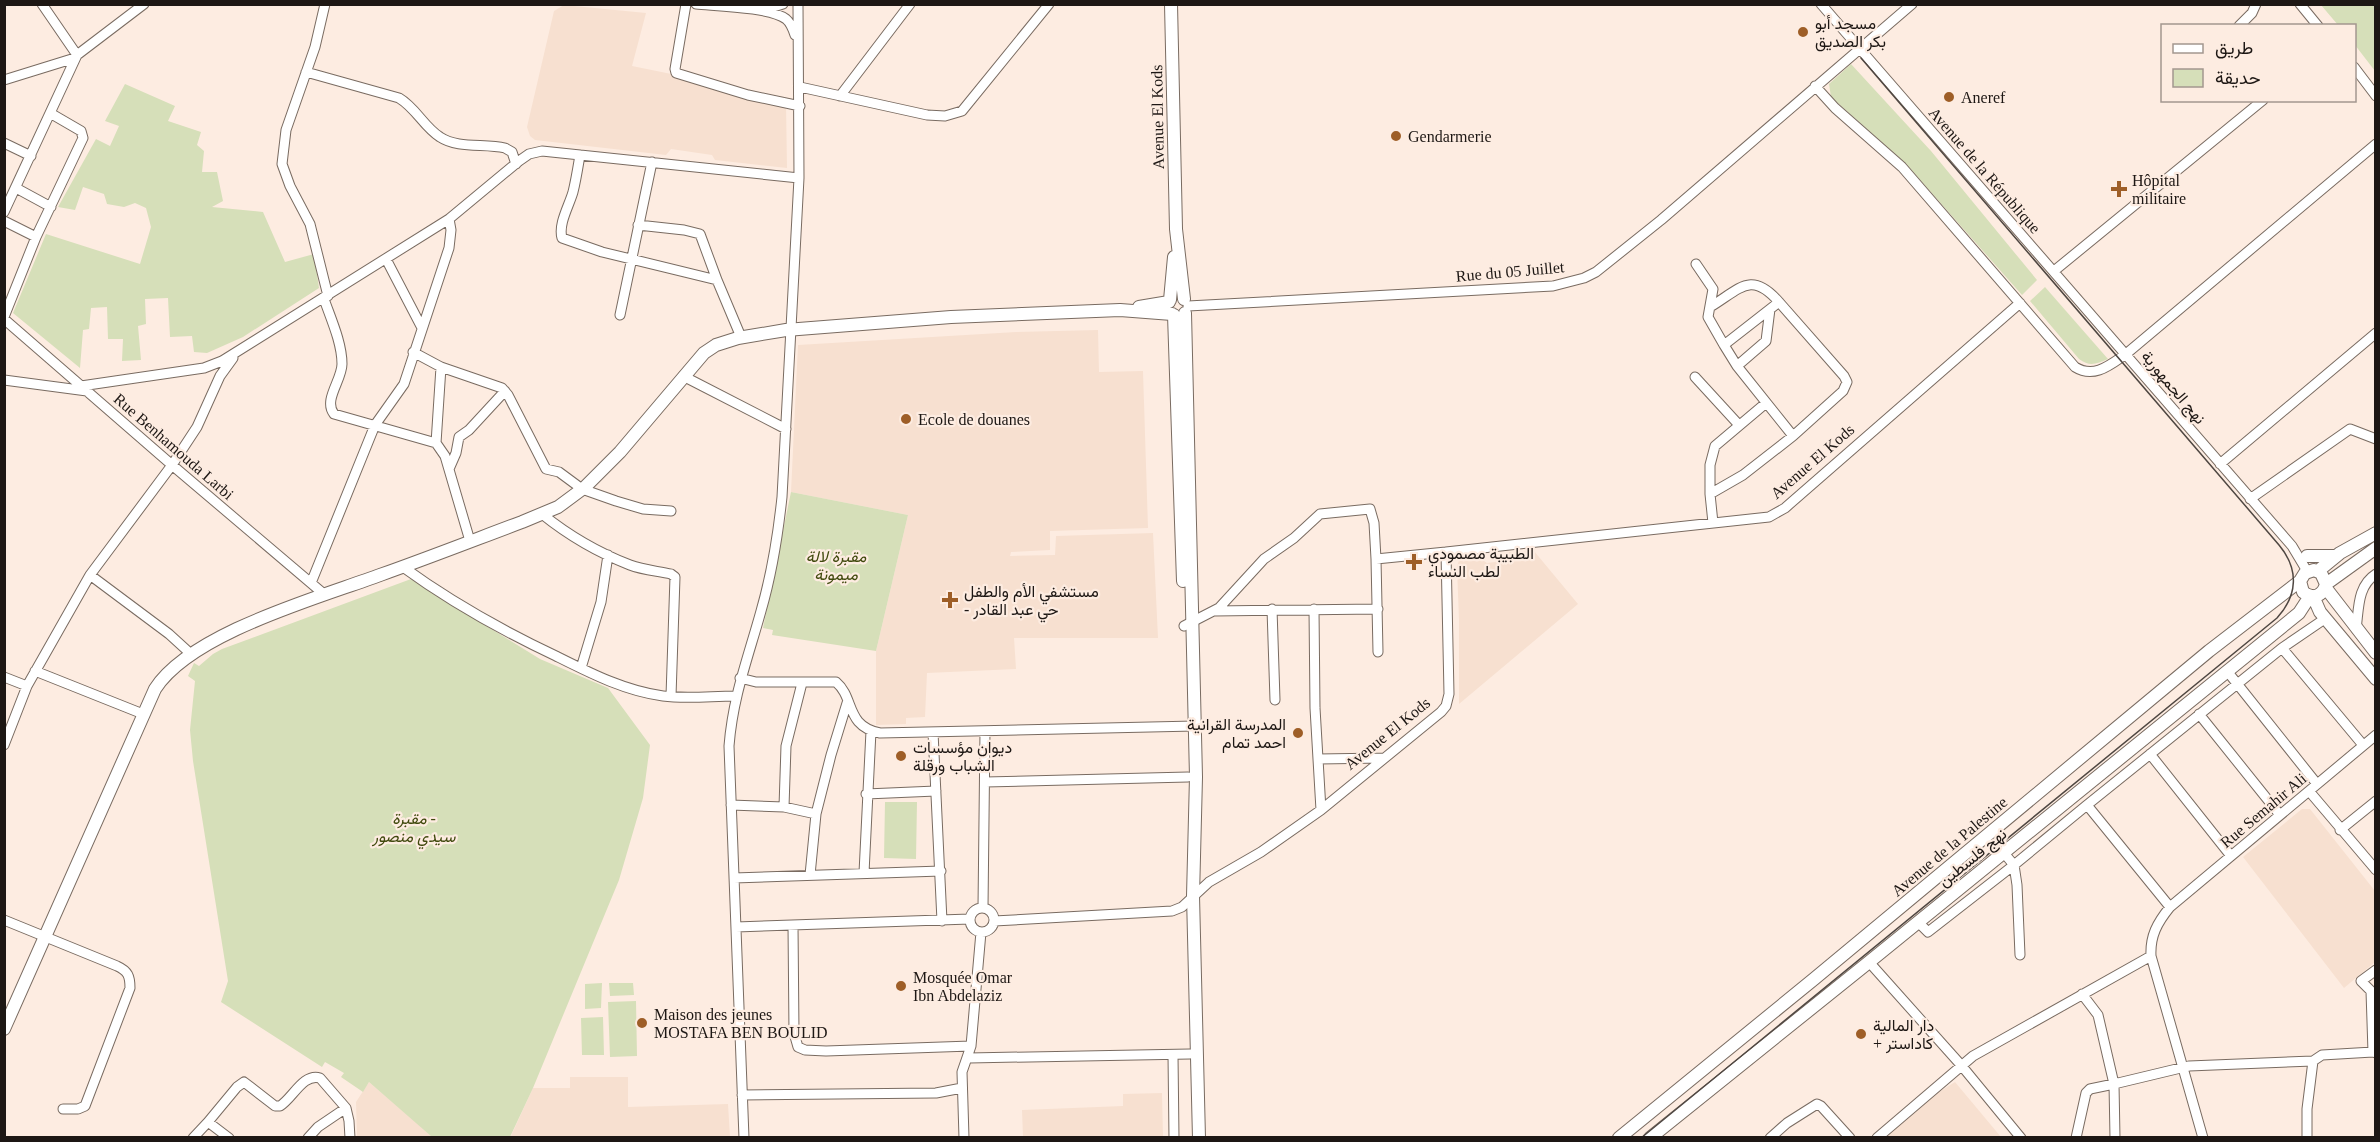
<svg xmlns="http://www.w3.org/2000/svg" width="2380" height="1142" font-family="'Times New Roman',Vazirmatn,serif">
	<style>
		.built { fill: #f7e0d0 }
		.green { fill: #d6dfb9 }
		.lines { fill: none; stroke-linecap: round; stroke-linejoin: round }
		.minor-casing { stroke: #796b61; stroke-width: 11 }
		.major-casing { stroke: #796b61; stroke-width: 14 }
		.minor { stroke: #fff; stroke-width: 9 }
		.major { stroke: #fff; stroke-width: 12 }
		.tram { stroke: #4f4742; stroke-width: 1.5 }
		.poi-dot { fill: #9e5e27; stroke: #fdece1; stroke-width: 2 }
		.labels { text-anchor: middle; stroke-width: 4.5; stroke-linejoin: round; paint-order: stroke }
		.poi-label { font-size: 16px; fill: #1d1714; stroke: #fdece1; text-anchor: start }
		.street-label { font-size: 16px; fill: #1d1714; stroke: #fdece1 }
		.park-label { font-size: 16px; font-style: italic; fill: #40490d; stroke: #fdece1 }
	</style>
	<rect width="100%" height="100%" fill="#fdece1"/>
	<path class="built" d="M564,5L646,13L632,66L691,78L786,104L787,168L715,160L712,155L671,149L666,155L535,140L530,136L527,127L554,11Z
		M1098,330L1099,372L1143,371L1148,528L1050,531V550L1011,552L1010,556L1055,555L1056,536L1153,533L1158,638H1014L1016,669L927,673L925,717L906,718V724L876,725V651L908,515L791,492L798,345L1016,332Z
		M1534,551L1578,604L1459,704V620L1457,567L1459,560L1478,557L1487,563L1502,561L1509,552Z
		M2302,809H2310L2375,891V962L2344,988L2243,857Z
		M570,1077H628V1107L728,1104L730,1137L510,1138L533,1088H570Z
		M369,1082L418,1124L432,1137H357L356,1102Z
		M1955,1082L2001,1137L1881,1138L1925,1101Z
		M1162,1093L1163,1137H1023L1022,1110L1123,1106V1094Z"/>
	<path class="green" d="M2321,5H2375V71L2355,45L2354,26L2338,25Z
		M1851,64L1931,151L2037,280L2022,295L1905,163L1831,97L1829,84Z
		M125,84L175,106L168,121L201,132L197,145L204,151L202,172H217L223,201L212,207L263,212L285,262L314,254L319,288L243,337L207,353L194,352L192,336L170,337L168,298L145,299L146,324L138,326L141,360L122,361L123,339H108L107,307L91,308L89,329L83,330L80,368L13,313L46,234L140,264L151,227L146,208L135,203L124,207L107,204L104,194L83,187L75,210L58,207L96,139L110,146L119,126L105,121Z
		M2045,287L2108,359C2096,364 2090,367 2079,359L2030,301Z
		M791,492L908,515L876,651L772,635L773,630L763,628Z
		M411,579L540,659L608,688L650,745L643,798L619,880L533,1088L510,1137H432L369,1082L363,1092L341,1077L344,1073L325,1062L322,1067L221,1002L228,981L193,761L190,730L195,681L188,676L194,663L199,666L213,654L222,649Z
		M885,802H917L916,859L884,858Z
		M602,983L601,1008L585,1009V984Z
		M609,983H633L634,995L610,996Z
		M636,1001L637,1056L610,1057L608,1002Z
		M603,1017L604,1055H582L581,1018Z"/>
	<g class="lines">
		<g class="minor-casing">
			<path id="minor" d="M42,4L77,55
				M325,4L315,47L286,130L282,164L290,186L310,224L328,296
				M686,4L675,69L676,73L748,95L800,106
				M696,4C716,6 770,7 786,19C791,23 793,29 795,35
				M798,4L799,178
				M1821,4L2292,546L2307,571
				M2300,4L2318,26
				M764,10L783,4
				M2239,26L2252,13L2256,4
				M2354,67L2376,96
				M306,72L399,98C416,108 424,127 440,137C458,149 485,143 505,148L512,152L516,164
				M4,80L75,58
				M1815,86L1835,108L1902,167L2075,367C2094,379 2110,365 2126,354L2376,144
				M800,87L927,115L945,116L962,111L1049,4
				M840,96L910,4
				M4,143L31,156
				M580,155C578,167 576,180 573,192C569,206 558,224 562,238L602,252L717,280L741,337
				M16,188L51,207
				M4,212L77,55L144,4
				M4,221L36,237
				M638,225L684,230L700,234L717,280
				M386,259L422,328
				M1696,264L1713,289L1708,317L1724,345
				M2054,271L2263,100
				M324,299C331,319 342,343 342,364C342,380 323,400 334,414L436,443L445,456L470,541
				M1188,306L1553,286L1584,278L1596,272L1661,220L1912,4
				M1710,307C1740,289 1751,270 1779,302L1844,376L1847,382L1843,391L1793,436L1737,366L1724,345L1779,302
				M620,315L652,162
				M4,317L36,237L83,138L81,131L50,113
				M4,319L172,465L325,595
				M413,352L441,367L502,388L508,395L546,469L559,472L582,489L616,501L643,509L671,511
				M1737,366L1766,341L1770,309
				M683,376L786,429
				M1695,377L1739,425
				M4,380L87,391
				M81,386L204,368L222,361L449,219L519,161L529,154L542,151L799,178L782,497C778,535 772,573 761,611C748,658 733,696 729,746L744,1138
				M436,443L441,367
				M2220,464L2376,333
				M449,469L456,453L459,437L469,430L505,391
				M1710,494V465L1715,446L1766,403
				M2250,499L2350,429L2376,439
				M542,514C568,535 599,553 630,565C643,570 658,571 671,574L675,577L671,696
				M1713,523L1710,494L1743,475L1793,436
				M1376,559L1378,652
				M403,567C451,602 503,631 556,656C590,673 625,691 663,696C686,699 712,696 735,696
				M90,575L169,634L192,655
				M311,583L375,425L404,384L449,248L451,230L449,219
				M1272,609L1275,700
				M1314,609L1315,708L1321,810
				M1214,611L1378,609
				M1184,626L1219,608L1264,559L1294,538L1320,514L1370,509L1374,523L1376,559L1446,552
				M2356,629C2359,609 2357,586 2376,574
				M2282,648L2326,618
				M581,668L601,602L608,555
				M35,671L143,714
				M2227,671L2317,784
				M4,677L27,686L90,575L172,465L197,427L220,376L233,358
				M740,678L756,682H836C855,698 845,726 880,733L1195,726
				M2199,714L2280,815
				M933,732L942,921
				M4,745L27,686
				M2150,754L2231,856
				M1318,759L1384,758
				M985,782L1188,777
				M2309,791L2376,870
				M866,794L936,791
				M731,805L784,807L816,814L831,755L847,703
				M2087,805L2282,648L2363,745
				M784,807L786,746L802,683
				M2340,830L2376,801
				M2003,852L2014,865L2087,805L2170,907C2157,923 2150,936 2151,956L2203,1138
				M864,873L871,731
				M810,875L816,814
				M734,878L941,871
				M2170,907L2376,735
				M983,908L985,731
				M970 920a12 12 0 1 1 24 0a12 12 0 1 1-24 0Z
				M4,920L117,966C128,971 130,976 130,988L85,1106L78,1109H63
				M994,921L1172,911L1182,907L1209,882L1261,852L1321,810L1441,712L1446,706L1449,694L1446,552L1769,517L1785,508L2020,303
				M1918,922L1928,932L2014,865L2017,885L2020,955
				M793,925L794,1033L798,1047L805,1050L826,1051L971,1046
				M736,927L970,919
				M1869,962L1961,1065L2021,1138
				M2376,970L2361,981L2371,991L2373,1052L2376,1053
				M1173,1055L1174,1138
				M969,1058L1190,1054
				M742,1095L936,1093L962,1088
				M208,1122L237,1087L244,1082L275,1106H280C293,1098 303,1073 320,1078L346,1108
				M193,1138L208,1122L229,1138
				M308,1138L318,1127L346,1108L349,1121L350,1138
				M964,1138L962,1072L971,1046L981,932
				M1770,1138L1787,1123L1817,1104L1821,1106L1850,1138
				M1877,1138L1973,1056L2151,956
				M2076,1138L2086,1093L2090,1089L2114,1084L2098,1015L2082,994
				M2115,1138L2114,1084L2189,1066L2313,1061
				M2307,1138V1109L2313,1061L2322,1055L2373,1052"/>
		</g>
		<g class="major-casing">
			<path id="major" d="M1171,4L1176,229L1184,299
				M1170,300L1174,257
				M1139,307L1169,302
				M1185,313L1196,777L1193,896L1199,1138
				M1174,315L1183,581
				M2307,556H2335
				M2318,571L2340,553L2376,533
				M2326,584L2321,573L2314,570L2305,573L2300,581L2303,592C2313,600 2323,596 2326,584L2376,548
				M2325,587L2376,653
				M2313,596L2320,612L2376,679
				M4,1029L155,689C191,633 318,598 380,575C428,558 474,540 522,522L558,507L585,487L620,452L704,353L716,345L738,338L786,330L951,317L1120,310L1172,314
				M1619,1138L1814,979L2209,651L2300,581
				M1650,1138L1869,962L2299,613L2310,596"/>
		</g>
		<use href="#minor" class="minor"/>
		<use href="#major" class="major"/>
		<path class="tram" d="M1641,1138L2277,618C2298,595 2299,569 2279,545L1861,58"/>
	</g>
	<g class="poi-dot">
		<circle cx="1803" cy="32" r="6"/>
		<circle cx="1949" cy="97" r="6"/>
		<circle cx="1396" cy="136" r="6"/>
		<path d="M2116 180h6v6h6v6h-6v6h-6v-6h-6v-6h6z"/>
		<circle cx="906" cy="419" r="6"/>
		<path d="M1411 553h6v6h6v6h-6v6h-6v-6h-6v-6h6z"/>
		<path d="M947 591h6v6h6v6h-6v6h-6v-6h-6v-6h6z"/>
		<circle cx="1298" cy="733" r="6"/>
		<circle cx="901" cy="756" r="6"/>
		<circle cx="901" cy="986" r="6"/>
		<circle cx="642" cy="1023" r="6"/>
		<circle cx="1861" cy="1034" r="6"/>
	</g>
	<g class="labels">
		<g class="poi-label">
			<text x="1815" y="29">مسجد أبو<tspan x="1815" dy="18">بكر الصديق</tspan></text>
			<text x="1961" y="103">Aneref</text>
			<text x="1408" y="142">Gendarmerie</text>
			<text x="2132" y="186">Hôpital<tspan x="2132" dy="18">militaire</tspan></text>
			<text x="918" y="425">Ecole de douanes</text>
			<text x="1428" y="559">الطبيبة مصمودي<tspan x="1428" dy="18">لطب النساء</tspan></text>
			<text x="964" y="597">مستشفي الأم والطفل<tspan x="964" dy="18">- حي عبد القادر</tspan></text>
			<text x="1286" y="730" text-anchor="end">المدرسة القرانية<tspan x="1286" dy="18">احمد تمام</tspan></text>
			<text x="913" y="753">ديوان مؤسسات<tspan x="913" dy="18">الشباب ورقلة</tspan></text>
			<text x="913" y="983">Mosquée Omar<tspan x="913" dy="18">Ibn Abdelaziz</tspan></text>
			<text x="654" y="1020">Maison des jeunes<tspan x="654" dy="18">MOSTAFA BEN BOULID</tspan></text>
			<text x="1873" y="1031">دار المالية<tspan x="1873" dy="18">+ كاداستر</tspan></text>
		</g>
		<g class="street-label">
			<text transform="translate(1157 117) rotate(-91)" y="6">Avenue El Kods</text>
			<text transform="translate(1985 170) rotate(49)" y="6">Avenue de la République</text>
			<text transform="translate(1510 271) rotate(-5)" y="6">Rue du 05 Juillet</text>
			<text transform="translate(2174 387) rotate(50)" y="6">نهج الجمهورية</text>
			<text transform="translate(174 446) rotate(41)" y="6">Rue Benhamouda Larbi</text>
			<text transform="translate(1812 461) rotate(-41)" y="6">Avenue El Kods</text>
			<text transform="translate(1387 733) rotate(-39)" y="6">Avenue El Kods</text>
			<text transform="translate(2263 810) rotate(-40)" y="6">Rue Semahir Ali</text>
			<text transform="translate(1949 846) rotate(-40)" y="6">Avenue de la Palestine</text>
			<text transform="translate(1972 857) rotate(-39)" y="6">نهج فلسطين</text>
		</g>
		<g class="park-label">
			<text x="836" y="562">مقبرة لالة<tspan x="836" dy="18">ميمونة</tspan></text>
			<text x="414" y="824">مقبرة -<tspan x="414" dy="18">سيدي منصور</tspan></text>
		</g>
	</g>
	<rect width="2380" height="1142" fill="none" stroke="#1d1714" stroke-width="12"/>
	<rect x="2161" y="24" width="195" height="78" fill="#fdece1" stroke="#a3978f" stroke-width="1.5"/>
	<rect x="2173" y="44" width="30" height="9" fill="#ffffff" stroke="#a3978f" stroke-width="1.5"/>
	<text x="2215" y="54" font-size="18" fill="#1d1714">طريق</text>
	<rect x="2173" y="69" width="30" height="18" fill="#d6dfb9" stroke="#a3978f" stroke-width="1.5"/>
	<text x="2215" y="84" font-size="18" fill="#1d1714">حديقة</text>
</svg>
